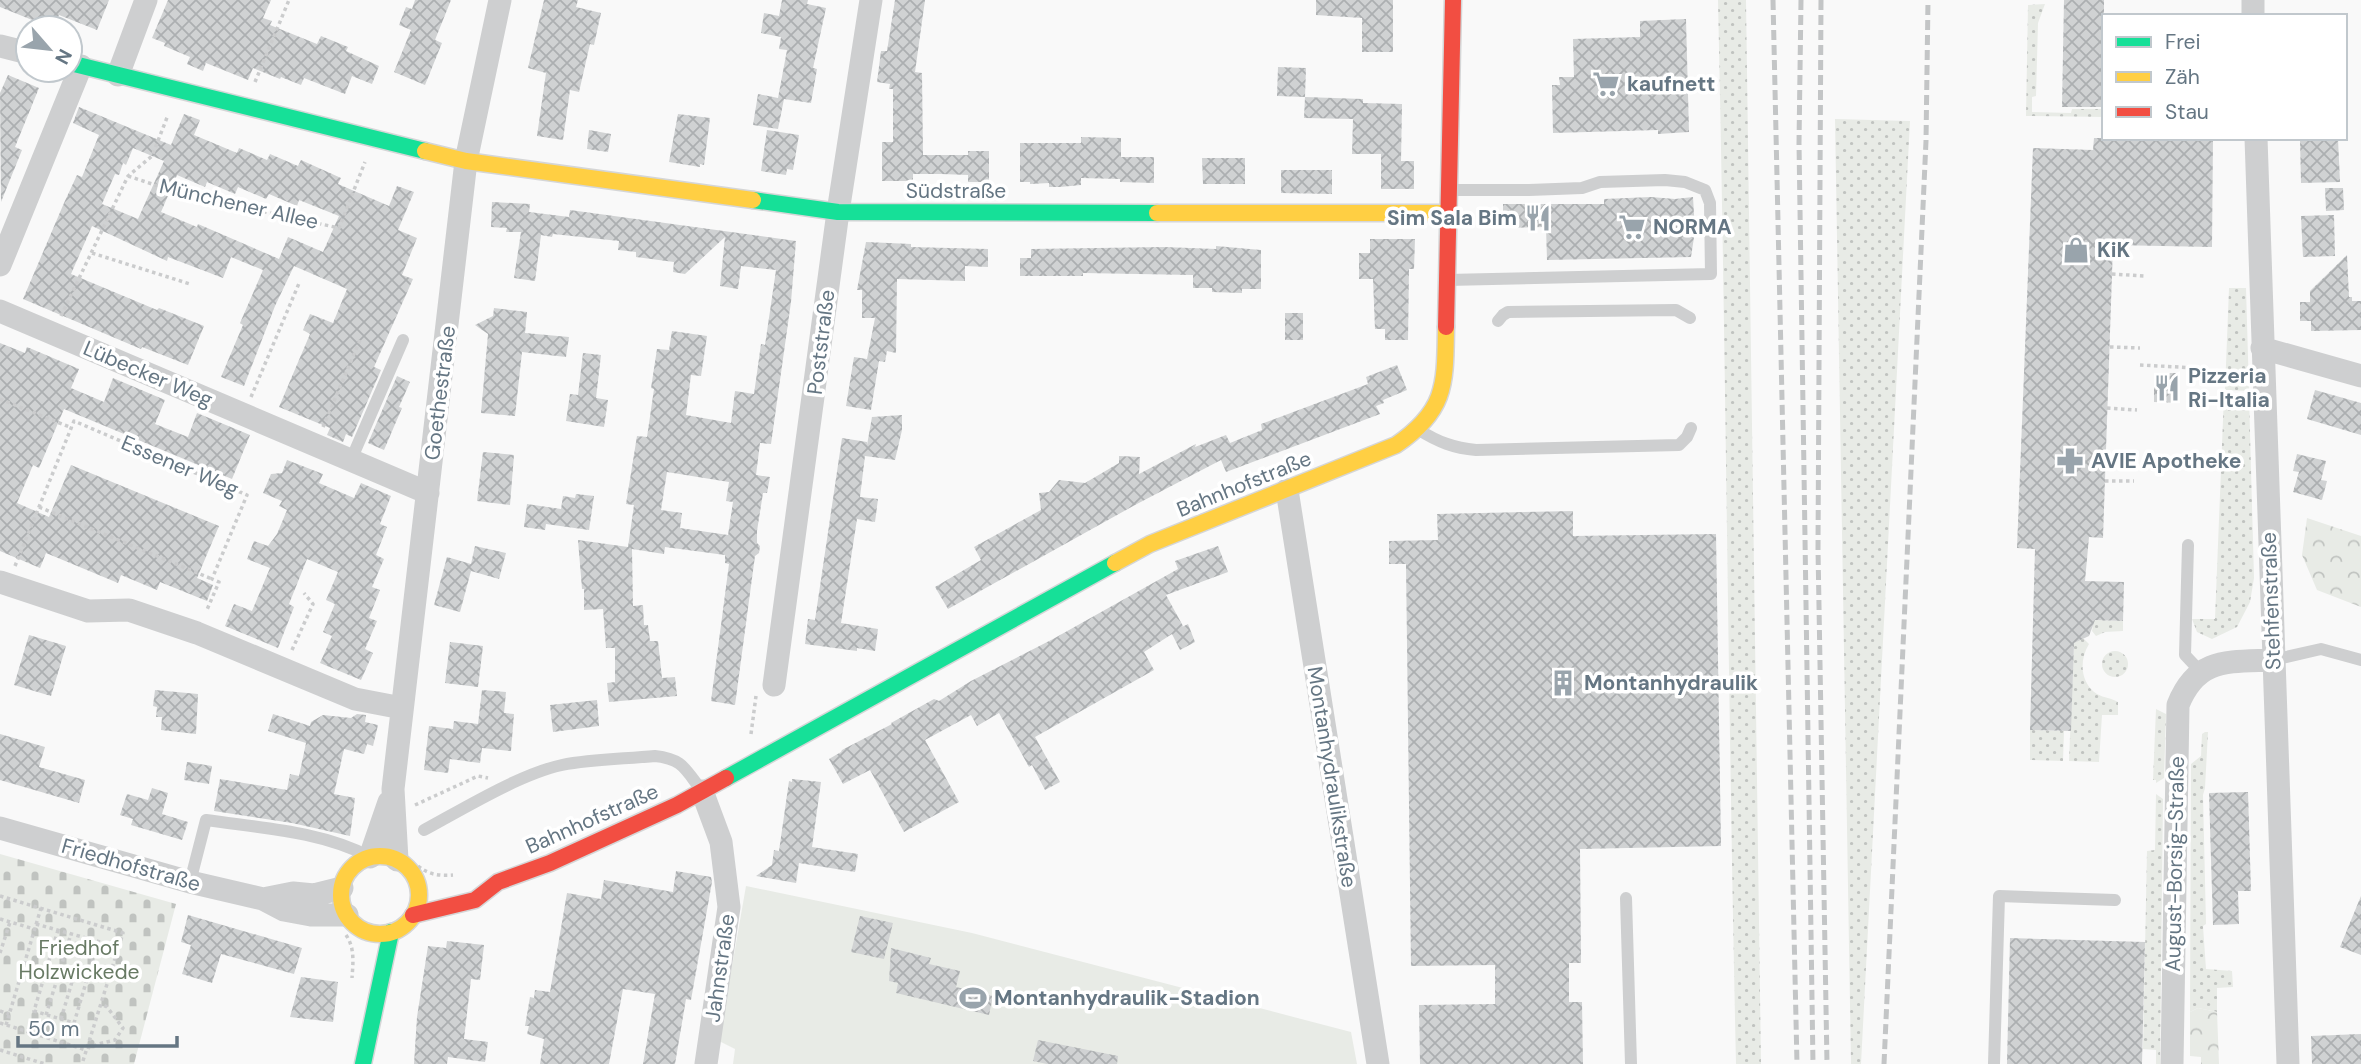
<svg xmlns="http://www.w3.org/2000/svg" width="2361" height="1064" font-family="'DM Sans',sans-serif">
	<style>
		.grass { fill: url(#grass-dots) }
		.forest { fill: url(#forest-crowns) }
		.cemetery { fill: url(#cemetery-stones) }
		.pitch { fill: #e8ebe6 }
		.building { fill: url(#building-cross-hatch); fill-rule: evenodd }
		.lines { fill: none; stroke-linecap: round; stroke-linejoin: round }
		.fast-casing { stroke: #d5d6d7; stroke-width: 19 }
		.slow-casing { stroke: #d5d6d7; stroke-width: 19 }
		.jam-casing { stroke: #d5d6d7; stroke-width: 19 }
		.path { stroke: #cbcccd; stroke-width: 3.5; stroke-dasharray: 3.5 3.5; stroke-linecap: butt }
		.lane { stroke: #cecfd0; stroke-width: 12 }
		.street { stroke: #cecfd0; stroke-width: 23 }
		.fast { stroke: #16e098; stroke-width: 16 }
		.slow { stroke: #ffcf43; stroke-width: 16 }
		.jam { stroke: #f24e42; stroke-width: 16 }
		.rail { stroke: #c3c5c6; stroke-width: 5; stroke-dasharray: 10 5; stroke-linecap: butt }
		.labels { text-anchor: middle; stroke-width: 7; stroke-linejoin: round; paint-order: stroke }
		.poi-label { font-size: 21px; font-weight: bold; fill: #657683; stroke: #fff; text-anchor: start }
		.street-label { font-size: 21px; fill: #657683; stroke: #fff }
		.park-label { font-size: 21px; fill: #687a64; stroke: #fff }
	</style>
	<defs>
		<pattern id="grass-dots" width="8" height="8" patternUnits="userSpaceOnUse" patternTransform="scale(1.75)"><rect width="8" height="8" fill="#e8ebe6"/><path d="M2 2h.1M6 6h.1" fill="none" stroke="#c0c3c0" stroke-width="1.8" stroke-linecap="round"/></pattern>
		<pattern id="forest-crowns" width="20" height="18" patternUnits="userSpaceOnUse" patternTransform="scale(1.75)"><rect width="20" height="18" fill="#e8ebe6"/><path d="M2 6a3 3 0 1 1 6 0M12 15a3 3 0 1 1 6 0" fill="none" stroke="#c0c3c0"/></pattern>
		<pattern id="cemetery-stones" width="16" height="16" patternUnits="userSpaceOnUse" patternTransform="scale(1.75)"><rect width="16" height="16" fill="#e8ebe6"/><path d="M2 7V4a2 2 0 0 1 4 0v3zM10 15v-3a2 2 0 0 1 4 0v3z" fill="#c0c3c0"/></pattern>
		<pattern id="building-cross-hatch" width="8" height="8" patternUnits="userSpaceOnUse" patternTransform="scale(1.75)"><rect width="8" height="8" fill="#d0d2d3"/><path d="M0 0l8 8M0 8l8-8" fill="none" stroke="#acafb1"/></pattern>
	</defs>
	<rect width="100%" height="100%" fill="#f9f9f9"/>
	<path class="grass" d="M1718,0H1746L1761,1064H1736C1728,709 1726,355 1718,0Z
		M2045,4L2038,23L2036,96L2032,97V112L2071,113L2072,109H2104V117L2026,116L2028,5Z
		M1835,119L1910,121L1861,1064H1851Z
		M2229,288H2246L2249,391L2225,390Z
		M2224,395L2249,396L2254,578L2250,602L2237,627L2212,639L2197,632L2192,619H2215Z
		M2094,620L2123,621V631L2105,632L2096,636L2092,631Z
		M2084,639L2089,644C2079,660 2080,683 2097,694C2104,698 2112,698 2118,702V715H2102L2099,762L2069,761L2074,640Z
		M2102 664a13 13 0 1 1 26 0a13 13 0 1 1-26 0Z
		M2156,709L2166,714L2164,778L2156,783V780H2153Z
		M2030,730L2064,731L2063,761L2030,760Z
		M2205,732H2208L2205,788L2203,795L2206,924L2203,926L2206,969L2232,971L2233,987L2217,988V1012L2198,1008L2190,1012L2191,764L2201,756L2202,734Z
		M2156,794L2163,799L2160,1064H2156V1050L2143,1049L2147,851L2155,850Z"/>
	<path class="forest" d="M2307,518L2361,536V607L2317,590L2302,555Z
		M2198,1008L2217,1012L2219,1064H2201V1057L2190,1056V1012Z"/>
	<path class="cemetery" d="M0,854L176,904L134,1064H0Z"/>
	<path class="pitch" d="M746,886L972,933L1351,1032L1357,1064H733L735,1049L719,1041Z"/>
	<path class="building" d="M0,0H109L97,30L59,15L54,28H52L0,7Z
		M168,0H271L263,18L272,21L270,25L317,44L321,36L348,47L346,51L379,66L372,84L352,76L345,94L304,78L301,85L281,77L280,79L253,68L248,80L206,63L203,71L187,64L190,57L164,46L165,43L152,38Z
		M415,0H451L435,40L442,43L425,85L394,72L411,30L399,25L406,7L412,9Z
		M544,0H578L576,7L601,13L594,45L590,44L579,92L570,90L563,140L537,136L546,73L528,68Z
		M782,0H808L807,4L826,8L813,68L817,69L811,103L784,99L778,129L753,125L758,94L778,98L787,50L779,49L781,37L761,33L764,13L779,16Z
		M895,0H925L915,72L922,73L923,155H968V151H989V182H968V175L941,174H913V181H882V142H893V89H889L890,84L877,82L881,51H887Z
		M1316,0H1393V52H1362V18L1316,15Z
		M2064,0H2104V107H2062Z
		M1686,19L1689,132L1658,134V130L1553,133L1552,85H1560L1559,77H1574L1573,39L1640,37V21Z
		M1278,67L1306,68L1305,97L1277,96Z
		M8,75L39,88L15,147L22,150L1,202L0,93Z
		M1305,97L1363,99V103L1402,104L1401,161H1414V189H1381V154H1352L1353,119L1304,118Z
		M79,107L171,145L184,114L200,120L194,135L237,153L239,148L267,160L270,154L298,166L301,160L341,178L338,184L389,206L397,186L414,192L398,230L417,238L402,275L413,279L374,367L381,370L352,437L346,434L343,442L327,435L330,428L279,407L310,334L303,330L310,314L333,323L347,289L294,266L275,306L244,386L221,377L243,325L240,323L263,270L231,257L223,278L168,257L167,261L92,226L71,274L157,310L159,308L204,326L188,365L142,347L141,349L23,299L64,203L77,175L82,177L99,135L73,123ZM133,148L164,161L138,219L102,204L115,174L119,175L123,163L126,165ZM177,175L205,187L207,182L235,194L238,187L266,199L269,194L297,206L299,200L339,216L323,252L288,237L279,259L198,224L197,227L161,212Z
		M678,114L710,118L704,165L700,164V167L669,162Z
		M589,130L611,134L608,152L587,149Z
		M767,130L799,135L793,170L787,169L786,175L761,171Z
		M1081,137L1121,138V157H1154V183L1120,182V179L1081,178V185L1060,187H1049V183L1030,184V182H1020V143H1081Z
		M2094,138H2213L2212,247L2113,245L2103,538L2089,537L2085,581L2124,582L2123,621L2095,620L2089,636L2074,643L2071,731L2030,730L2035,549L2017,548L2033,148L2093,150Z
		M2338,139L2340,182L2301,183L2300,140Z
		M1202,158H1245V184H1203Z
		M1281,170H1332V194L1281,193Z
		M2325,188H2343L2344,210L2326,211Z
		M1651,197L1675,199L1693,197L1695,231L1691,257L1547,260L1546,227L1503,228V204H1604V199Z
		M492,202L530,204L529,212L569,217L570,210L796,241L791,302L771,444L760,443L756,475L770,477L767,493H763L757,531V543L760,546L759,553L755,556L735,705L711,701L729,564L725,563V555L665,547L664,554L632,549L633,606L643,605L644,625H648L650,641H658L662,678L675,677L677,696L609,702L607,683L615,682V648H606L603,609L584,610V589H582L578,540L628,547L634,505L626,504L637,436L647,437L654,389L651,388L657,349L669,350L672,331L707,336L701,376L691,375L686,415L731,423L735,391L754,394L761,344L765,345L776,270L741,266L738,289L720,286L725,237L685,274L673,272L674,262L636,257V252L618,250L619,241L553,234L552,237L541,235L535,281L514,278L521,232H506L507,228L491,227ZM667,472L729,482L726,501L733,502L728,535L680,528L682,513L661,510Z
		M2334,215L2335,256L2303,257L2301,216Z
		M1370,239H1415L1414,269H1409L1408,340H1385V329H1375L1373,279H1359V253H1370Z
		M866,242L911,244V247L988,249V267L965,266V281L897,279L896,353L887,351L885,362L879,361L871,410L846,406L854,357L867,359L875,318H862V290H857Z
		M1216,246L1261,250V289H1242V293L1212,292V288H1193V275L1083,273V276H1020V258H1031V249L1164,247L1216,249Z
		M2347,255L2349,297H2352V301H2361V330L2311,331V321H2300V302H2310V291Z
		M494,308L527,312L525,333L569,337L566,357L522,352L515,416L481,413L488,334L475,325L493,316Z
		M1285,313H1303V340H1285Z
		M0,343L25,353L27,347L79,369L71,388L104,402L113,378L165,400L155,424L188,437L197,413L250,435L232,479L64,409L39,468L33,465L17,503L49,517L71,465L219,526L197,578L213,585L207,601L160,582L157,590L121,575L118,583L46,553L40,568L0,551Z
		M583,353L601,355L596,398L608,400L604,427L566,421L570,394L578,395Z
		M1397,365L1407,390L1383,400L1384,403L1376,406L1380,414L1226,472L1221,460L1135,505L948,609L935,587L981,560L974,547L1041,510L1039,493L1049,492L1059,480L1085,483L1119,463V456L1140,457L1139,474L1196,444L1195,447L1226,435L1230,443L1262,430L1261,424L1368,384L1366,377Z
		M2154,373H2180V403L2154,402Z
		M397,376L410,382L399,407L402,408L384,450L368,443Z
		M2315,390L2361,403V435L2307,419Z
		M902,415V430L895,460L865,456L860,497L878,499L875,522L857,519L841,623L878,629L875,651L857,648V651L805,644L808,619L815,620L842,438L867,442V445L872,417Z
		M483,452L514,455L510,505L477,501Z
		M2297,454L2326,461L2321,480L2327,481L2322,500L2293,492L2299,472L2293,471Z
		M287,460L323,474L319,483L354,498L361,483L391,496L380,524L387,527L376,555L384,559L372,587L380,590L369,618L377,621L365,649L373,653L361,680L320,663L332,636L323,632L335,604L326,600L338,572L307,559L289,604L294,607L278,648L225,626L234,604L252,611L270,568L247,559L254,541L268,546L277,534L287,510L279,506L282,501L263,493L271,474L282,473Z
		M576,494L594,496L589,530L546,524L545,530L524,527L527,504L561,509L563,496L575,498Z
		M1573,511V536L1716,534L1721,846L1580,849L1581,963H1569V1002H1582L1583,1064H1420L1419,1005L1495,1004V965L1411,966L1406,564H1389V541L1438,540L1437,514Z
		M475,546L506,553L499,579L471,571L460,612L434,605L447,557L471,564Z
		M1218,546L1228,572L1166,595L1183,626L1182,627L1188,624L1195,642L1180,650L1172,634L1144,652L1154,670L1035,737L1060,782L1045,790L1032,765L1029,767L999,713L977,726L971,715L925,740L959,802L904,832L870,770L843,784L829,759L841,752L842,750L892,724L891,723L934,699L939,701L971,681L1053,639L1178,569L1175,561Z
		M29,635L66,646L51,696L14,685Z
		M450,642L483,646L478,687L445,683Z
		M155,690L198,694L196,734L161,730L162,717H156L157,707L153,706Z
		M482,690L506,692L504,713L514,714L511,751L482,748L480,763L450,759L448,773L424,770L429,726L453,729L454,721L478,724Z
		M597,700L599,726L553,732L550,705Z
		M273,714L310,726L311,722L323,715L351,718L357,714L366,715L365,722L378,725L373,746L367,744L364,754L344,749L334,794L355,798L350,836L292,823L214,811L220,779L287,790L290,774L299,776L306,743L268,731Z
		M0,734L45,747L39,767L85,780L79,803L0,780Z
		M187,762L212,766L209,784L184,780Z
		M792,779L821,782L812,847L858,854L855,872L799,863L796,883L756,876L772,865L774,850L779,851L789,781L792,782Z
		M152,788L168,793L162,814L188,822L182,840L131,825L133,819L120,815L127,794L148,800Z
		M2248,792L2251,891H2238L2239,924L2213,925L2209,793Z
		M676,871L711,877L712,882L691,1000L686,999L675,1064H643L655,994L623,989L609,1064H540L544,1039L527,1034L529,1026H525L530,997L534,998L535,990L550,992L567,893L601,899L604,880L673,892Z
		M2361,896V955L2340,947Z
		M188,915L302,948L294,974L221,954L212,983L182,974L191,945L181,942Z
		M860,916L893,923L884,959L851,952Z
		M2010,938L2145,942L2142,1064H2007Z
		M447,941L484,945L480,980L471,979L464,1039L488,1042L485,1062L448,1057L447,1064H414L417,1017L428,946L446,948Z
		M891,948L931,958L929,964L960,971L956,987L993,996L989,1015L896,993L898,983L889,981Z
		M301,977L338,982L333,1022L290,1017Z
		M2361,1034V1064H2312L2311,1036Z
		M1038,1040L1118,1056L1117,1064H1047L1033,1061Z"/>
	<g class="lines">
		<g class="fast-casing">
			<path id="fast" d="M70,63L425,151
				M753,200L838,212L1157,213
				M726,778L1115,563
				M363,1064L391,932"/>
		</g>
		<g class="slow-casing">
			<path id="slow" d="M425,151L466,161L753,200
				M1157,213H1448
				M1115,563L1150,544L1396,445C1447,410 1445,384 1446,327
				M341 895a39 39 0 1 1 78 0a39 39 0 1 1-78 0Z"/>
		</g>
		<g class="jam-casing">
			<path id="jam" d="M1446,327L1453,0
				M413,915L475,900L498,882L550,863L677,805L726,778"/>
		</g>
		<path class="path" d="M255,82L289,0
			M128,176L179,193L339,228L365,162
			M92,253L190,284
			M2112,274L2144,276
			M61,316L128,176L152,156L168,115
			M2110,347L2140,348
			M2140,365L2196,368
			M251,397L300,281
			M0,399L72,428
			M2107,408L2137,410
			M323,427L360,340
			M2105,481H2134
			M39,507L212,579
			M15,566L74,421L247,495L212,579L219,582L206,612
			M292,650L313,604L304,593
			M751,734L756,696
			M415,805L478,776L488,778
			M418,866C429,875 440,876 453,875
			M0,896L123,933L82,1064
			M0,919L34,929
			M36,924L118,947
			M58,930L34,1011L74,1023L98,942
			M346,935C355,948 353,963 352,978
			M0,953L10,922
			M0,1011L9,1014
			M46,1015L71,934
			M61,1019L85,938
			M0,1023L86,1050
			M6,1025L41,908
			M87,1047L91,1048L98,1044L115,1040L123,1028L107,1007L101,1004
			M0,1050L45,1064"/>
		<path class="lane" d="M1447,280L1711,274L1710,203L1705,190L1685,182L1665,180L1600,182L1582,188L1529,190H1449
			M1498,321L1503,315L1508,312L1676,310L1690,318
			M1419,430C1438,442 1454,448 1476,450L1679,445L1687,437L1691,428
			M351,460L403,340
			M2188,545L2185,655L2200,671
			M2273,660L2321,649L2361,660
			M424,830C463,809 520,774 562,765C592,759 624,759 655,756C683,759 685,769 702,791
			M190,882L206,820C260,828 321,831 370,857
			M1626,898L1631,1064
			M1994,1064L1999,896L2115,900"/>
		<path class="street" d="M2253,0V16
			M0,46L28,53
			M118,75L146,0
			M2256,138L2288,1064
			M0,265L81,66
			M0,311L428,493
			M2262,348L2361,376
			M1287,490L1378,1064
			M0,582L88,611L129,610L197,633L355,699L402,708
			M774,685L838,212L871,0
			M702,791L721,842L729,907L706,1064
			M0,828L190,882L263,899L284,910L311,915H347
			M370,857L389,802
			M397,860L393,789L466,161L500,0
			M263,899L293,893L314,895L342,888
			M2172,1064L2178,705C2197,657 2228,662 2273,660"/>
		<use href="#fast" class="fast"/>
		<use href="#slow" class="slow"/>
		<use href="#jam" class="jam"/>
		<path class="rail" d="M1773,0L1797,1064
			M1801,0L1799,143L1813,1064
			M1821,0L1818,549L1827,1064
			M1884,1064L1926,141L1928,0"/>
	</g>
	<defs>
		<g id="supermarket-bare" transform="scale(2.1)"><path d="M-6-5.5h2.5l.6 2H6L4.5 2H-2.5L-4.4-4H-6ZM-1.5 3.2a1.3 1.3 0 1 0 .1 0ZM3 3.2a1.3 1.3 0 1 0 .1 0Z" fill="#99a4ac" stroke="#fff" stroke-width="2.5" paint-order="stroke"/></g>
		<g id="restaurant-bare" transform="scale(2.1)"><path d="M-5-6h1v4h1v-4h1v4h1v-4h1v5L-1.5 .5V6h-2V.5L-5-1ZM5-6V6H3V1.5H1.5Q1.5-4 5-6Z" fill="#99a4ac" stroke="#fff" stroke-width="2.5" paint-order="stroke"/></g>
		<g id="shop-bare" transform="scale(2.1)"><path d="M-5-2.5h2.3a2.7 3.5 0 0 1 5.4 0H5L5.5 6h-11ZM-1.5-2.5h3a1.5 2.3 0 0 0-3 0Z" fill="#99a4ac" stroke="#fff" stroke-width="2.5" paint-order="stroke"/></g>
		<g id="pharmacy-bare" transform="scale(2.1)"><path d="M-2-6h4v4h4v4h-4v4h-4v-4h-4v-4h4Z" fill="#99a4ac" stroke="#fff" stroke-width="2.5" paint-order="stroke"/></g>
		<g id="building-bare" transform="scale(2.1)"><path d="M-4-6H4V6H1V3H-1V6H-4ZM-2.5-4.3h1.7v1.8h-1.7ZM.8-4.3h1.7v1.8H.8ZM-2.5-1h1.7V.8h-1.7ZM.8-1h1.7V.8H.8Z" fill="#99a4ac" stroke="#fff" stroke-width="2.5" paint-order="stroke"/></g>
		<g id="stadium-bare" transform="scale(2.1)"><path d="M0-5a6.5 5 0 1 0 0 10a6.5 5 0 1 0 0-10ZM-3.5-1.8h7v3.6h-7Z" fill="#99a4ac" stroke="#fff" stroke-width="2.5" paint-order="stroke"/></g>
	</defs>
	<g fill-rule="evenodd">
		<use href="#supermarket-bare" x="1606" y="84"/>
		<use href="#restaurant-bare" x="1538" y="218"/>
		<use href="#supermarket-bare" x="1632" y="227"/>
		<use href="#shop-bare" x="2076" y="250"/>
		<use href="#restaurant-bare" x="2167" y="388"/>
		<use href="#pharmacy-bare" x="2070" y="461"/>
		<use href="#building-bare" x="1563" y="683"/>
		<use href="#stadium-bare" x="973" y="998"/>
	</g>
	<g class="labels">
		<g class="poi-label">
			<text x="1627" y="91">kaufnett</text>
			<text x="1517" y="225" text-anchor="end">Sim Sala Bim</text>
			<text x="1653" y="234">NORMA</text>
			<text x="2097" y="257">KiK</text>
			<text x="2188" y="383">Pizzeria<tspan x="2188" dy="24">Ri-Italia</tspan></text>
			<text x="2091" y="468">AVIE Apotheke</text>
			<text x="1584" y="690">Montanhydraulik</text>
			<text x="994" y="1005">Montanhydraulik-Stadion</text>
		</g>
		<g class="street-label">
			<text x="956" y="198">Südstraße</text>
			<text transform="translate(239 204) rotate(13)" y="7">Münchener Allee</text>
			<text transform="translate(821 342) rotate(-83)" y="7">Poststraße</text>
			<text transform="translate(148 374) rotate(23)" y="7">Lübecker Weg</text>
			<text transform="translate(440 393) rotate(-83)" y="7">Goethestraße</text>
			<text transform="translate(180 466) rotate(23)" y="7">Essener Weg</text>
			<text transform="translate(1244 484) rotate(-22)" y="7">Bahnhofstraße</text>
			<text transform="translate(2271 601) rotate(-92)" y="7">Stehfenstraße</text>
			<text transform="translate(1332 777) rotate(81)" y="7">Montanhydraulikstraße</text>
			<text transform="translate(592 819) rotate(-24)" y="7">Bahnhofstraße</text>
			<text transform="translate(2175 864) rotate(-89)" y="7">August-Borsig-Straße</text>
			<text transform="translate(131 865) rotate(16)" y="7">Friedhofstraße</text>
			<text transform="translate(720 968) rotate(-82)" y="7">Jahnstraße</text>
		</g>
		<g class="park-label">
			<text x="79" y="955">Friedhof<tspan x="79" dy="24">Holzwickede</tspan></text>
		</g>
	</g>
	<rect x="2102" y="14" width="245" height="126" fill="#ffffff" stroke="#c1c8cd" stroke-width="2"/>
	<rect x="2116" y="37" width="35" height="10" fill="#16e098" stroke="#c1c8cd" stroke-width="2"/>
	<text x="2165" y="49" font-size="21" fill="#657683">Frei</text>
	<rect x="2116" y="72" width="35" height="10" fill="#ffcf43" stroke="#c1c8cd" stroke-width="2"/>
	<text x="2165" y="84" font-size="21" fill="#657683">Zäh</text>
	<rect x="2116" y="107" width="35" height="10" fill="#f24e42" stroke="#c1c8cd" stroke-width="2"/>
	<text x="2165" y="119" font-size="21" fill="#657683">Stau</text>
	<g transform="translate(49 49) rotate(118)"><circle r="33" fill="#ffffff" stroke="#c1c8cd" stroke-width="2"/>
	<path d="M0-5L12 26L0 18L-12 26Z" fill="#99a4ac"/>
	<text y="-10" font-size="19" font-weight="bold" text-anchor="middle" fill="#657683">N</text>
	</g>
	<path d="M18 1036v10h159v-10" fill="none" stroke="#657683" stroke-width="3.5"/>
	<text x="28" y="1036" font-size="21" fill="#657683" stroke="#ffffff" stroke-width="5" paint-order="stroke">50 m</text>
</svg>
